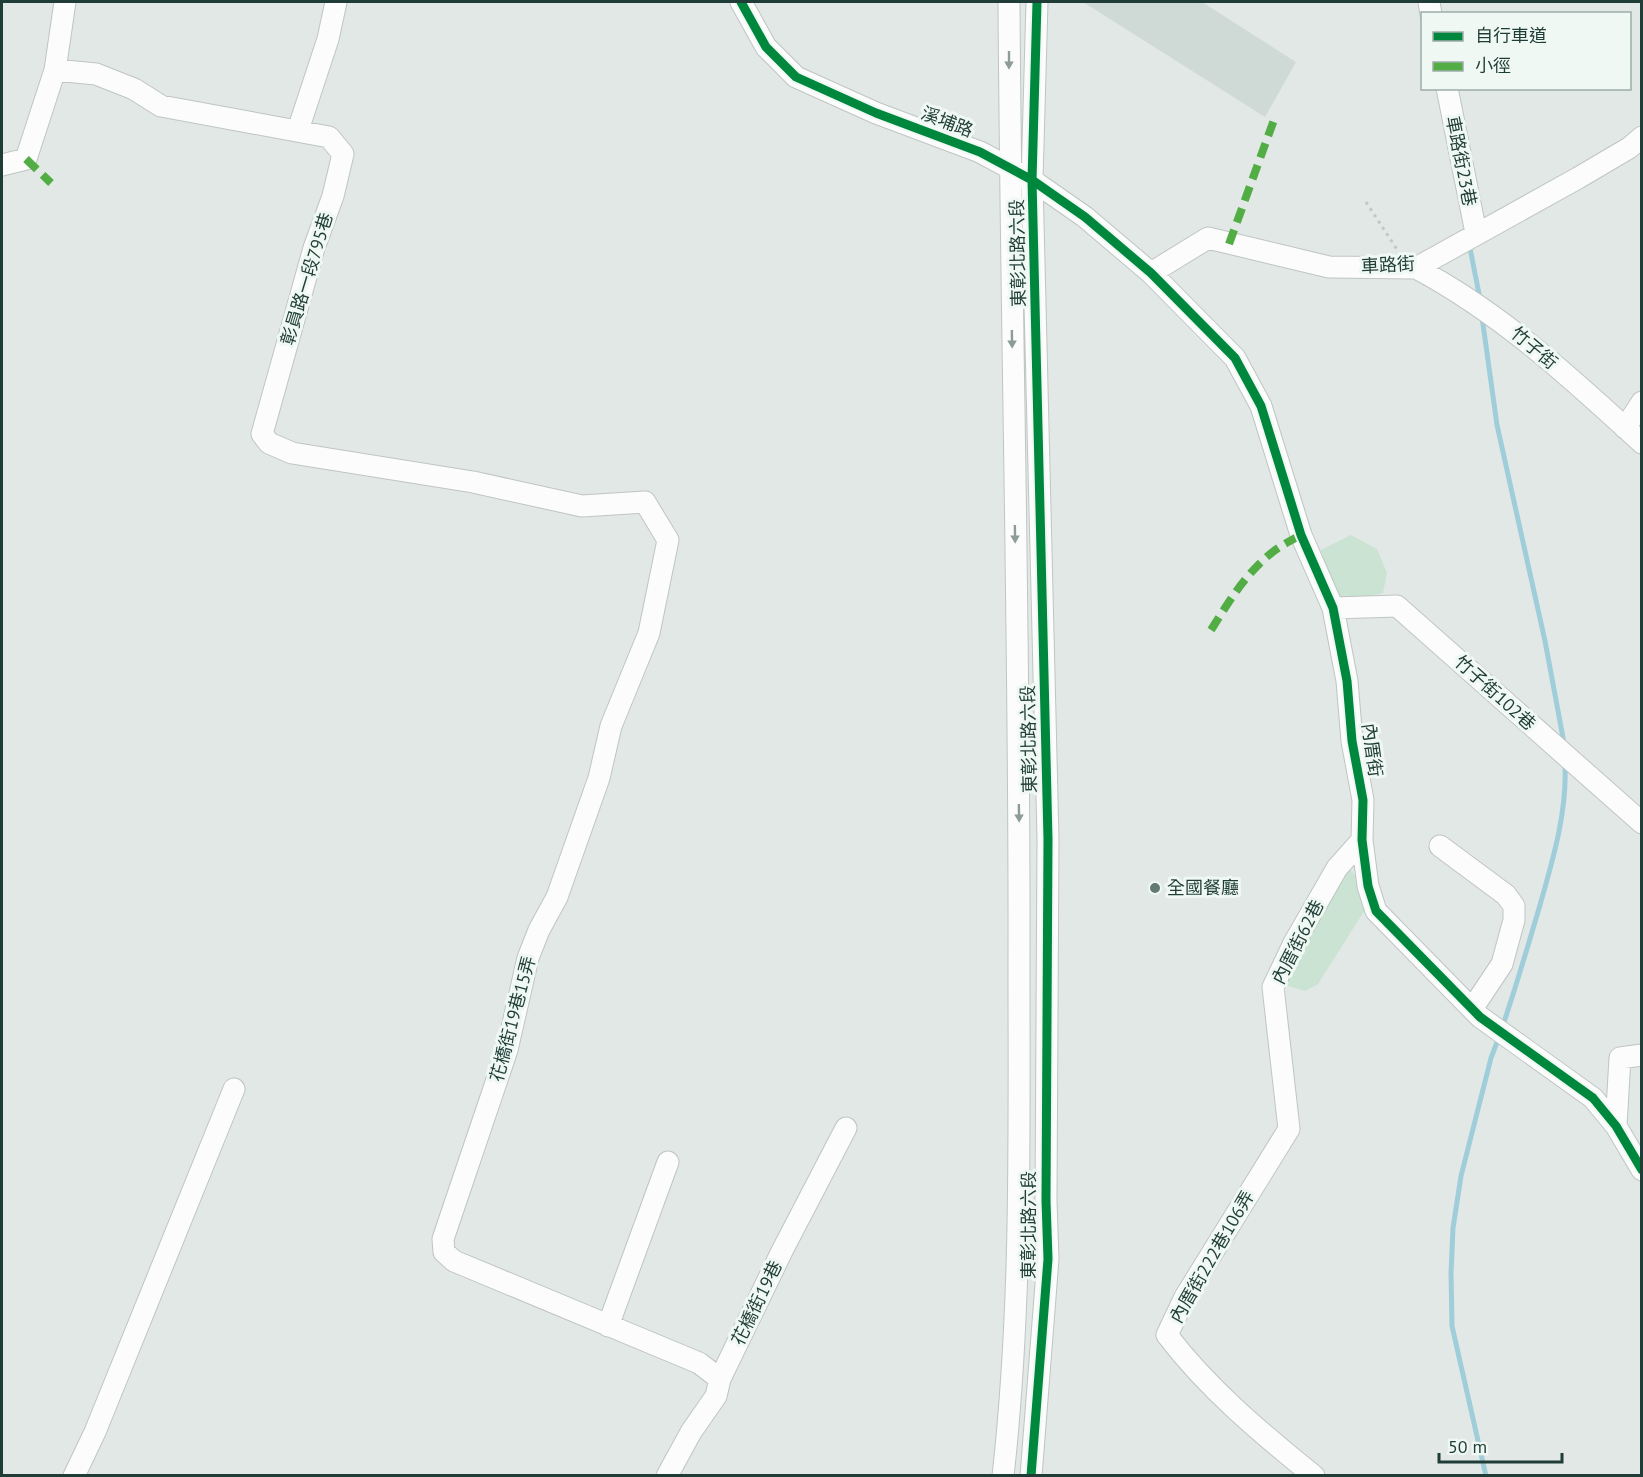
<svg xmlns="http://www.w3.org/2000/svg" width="1643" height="1477" font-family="'PT Sans','Noto Sans TC',sans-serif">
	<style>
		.built { fill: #cfdad6 }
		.park { fill: #cae3d3 }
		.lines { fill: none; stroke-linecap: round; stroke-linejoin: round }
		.stream { stroke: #9fceda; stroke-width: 5 }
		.minor-casing { stroke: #bfc5c3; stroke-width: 23 }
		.path { stroke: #bfc9c6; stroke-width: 3; stroke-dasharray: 3 4.5; stroke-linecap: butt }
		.minor { stroke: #fbfcfb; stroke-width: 21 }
		.quiet { stroke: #52ad45; stroke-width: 8; stroke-dasharray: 15 8; stroke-linecap: butt }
		.cycleway-casing { stroke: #f0f8f4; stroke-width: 13 }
		.cycleway { stroke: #00873e; stroke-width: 9 }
		.oneway { fill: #8d9c98 }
		.poi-dot { fill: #637974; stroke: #f0f8f4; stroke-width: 2 }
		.labels { text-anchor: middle; stroke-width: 6; stroke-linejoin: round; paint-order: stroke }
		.street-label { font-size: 18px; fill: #1f3d36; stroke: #f0f8f4 }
		.poi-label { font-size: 18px; fill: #1f3d36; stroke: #f0f8f4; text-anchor: start }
	</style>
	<rect width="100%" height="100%" fill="#e2e8e6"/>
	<path class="built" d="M1083,2H1202L1296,62L1265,117Z"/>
	<path class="park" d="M1351,535L1377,549L1387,573L1383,593L1338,603L1321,550Z
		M1348,867L1373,897L1318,984L1305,991L1278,983Z"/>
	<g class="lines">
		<path class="stream" d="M1469,243L1480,299
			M1482,317L1497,425L1545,641L1564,743
			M1502,1028C1516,987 1528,946 1540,905C1553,859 1567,813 1565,765
			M1486,1476L1452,1326L1451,1273L1453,1228L1461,1176L1491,1058L1499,1037"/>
		<g class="minor-casing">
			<path id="minor" d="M741,2L766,47L796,77L876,113L980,152L1032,180L1085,217L1151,273L1235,358L1261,406L1301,535L1333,608L1347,681L1352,741L1363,800L1362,840L1368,886L1376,911L1480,1017L1593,1098L1616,1126L1642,1170
				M1429,2L1431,14
				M55,70L65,2
				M1447,88L1476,233
				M298,130L328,39L336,2
				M2,165L26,159L55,70L96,74L134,89L161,106L329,137L343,154L333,196L314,248L262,434L269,443L292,453L473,482L582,506L645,502L668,540L649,633L611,726L599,778L557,897L539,930L528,958L507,1050L443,1239L444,1252L454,1261L699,1363L720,1379
				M1416,268C1501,313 1571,378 1642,443
				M1151,273L1208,238L1329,267L1416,268L1578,178L1629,148L1642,137
				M1625,428L1642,402
				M1333,608L1397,606L1642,823
				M1440,846L1506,895L1514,906V920L1502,964L1472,1009
				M1616,1126L1620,1058L1642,1055
				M608,1326L668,1162
				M74,1476L95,1432L234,1089
				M667,1476L691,1432L716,1396L720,1379L782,1251L846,1128
				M1003,1476C1022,1306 1019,1135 1019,965C1020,644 1011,323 1009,2
				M1031,1476L1048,1259L1046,1201L1048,839L1032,180L1037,2
				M1314,1476C1261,1433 1208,1389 1167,1335L1185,1297L1289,1129L1273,987L1294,943L1337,868L1362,840"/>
		</g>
		<path class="path" d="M1366,202L1398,251"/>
		<use href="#minor" class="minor"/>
		<path class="quiet" d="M26,159L51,183
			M1229,244L1275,117
			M1211,630C1228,603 1244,576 1269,555C1278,547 1290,541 1301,535"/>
		<g class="cycleway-casing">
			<path id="cycleway" d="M741,2L766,47L796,77L876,113L980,152L1032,180L1085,217L1151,273L1235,358L1261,406L1301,535L1333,608L1347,681L1352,741L1363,800L1362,840L1368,886L1376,911L1480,1017L1593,1098L1616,1126L1642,1170
				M1031,1476L1048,1259L1046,1201L1048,839L1032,180L1037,2"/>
		</g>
		<use href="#cycleway" class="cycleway"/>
	</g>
	<defs><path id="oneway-solid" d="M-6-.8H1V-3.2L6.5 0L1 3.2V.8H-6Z" transform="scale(1.5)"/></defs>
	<g class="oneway">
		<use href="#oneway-solid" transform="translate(1009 60) rotate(90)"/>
		<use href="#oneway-solid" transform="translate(1012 339) rotate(89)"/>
		<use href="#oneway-solid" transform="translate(1015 534) rotate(89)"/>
		<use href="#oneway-solid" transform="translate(1019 813) rotate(89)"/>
	</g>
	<circle class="poi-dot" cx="1155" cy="888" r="6"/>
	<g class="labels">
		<g class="street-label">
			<text transform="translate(947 122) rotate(21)" y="6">溪埔路</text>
			<text transform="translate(1461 161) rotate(79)" y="6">車路街23巷</text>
			<text transform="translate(1018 253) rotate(-91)" y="6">東彰北路六段</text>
			<text transform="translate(1388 265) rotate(-3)" y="6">車路街</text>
			<text transform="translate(307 279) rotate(-73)" y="6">彰員路一段795巷</text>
			<text transform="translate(1534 348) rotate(40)" y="6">竹子街</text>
			<text transform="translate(1495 693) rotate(42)" y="6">竹子街102巷</text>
			<text transform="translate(1029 739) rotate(-91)" y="6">東彰北路六段</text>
			<text transform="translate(1372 750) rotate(82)" y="6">內厝街</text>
			<text transform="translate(1298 942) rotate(-63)" y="6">內厝街62巷</text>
			<text transform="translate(513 1019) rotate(-75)" y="6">花橋街19巷15弄</text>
			<text transform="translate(1029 1225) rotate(-90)" y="6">東彰北路六段</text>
			<text transform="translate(1212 1257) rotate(-60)" y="6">內厝街222巷106弄</text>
			<text transform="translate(757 1303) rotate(-64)" y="6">花橋街19巷</text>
		</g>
		<g class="poi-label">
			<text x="1167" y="894">全國餐廳</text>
		</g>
	</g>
	<rect width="1643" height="1477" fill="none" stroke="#1f3d36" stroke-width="6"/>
	<rect x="1421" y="12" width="210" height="78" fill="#f0f8f4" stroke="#9cada8" stroke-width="1.5"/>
	<rect x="1433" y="32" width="30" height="9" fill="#00873e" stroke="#9cada8" stroke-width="1.5"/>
	<text x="1475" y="42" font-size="18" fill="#1f3d36">自行車道</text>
	<rect x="1433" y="62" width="30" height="9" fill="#52ad45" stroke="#9cada8" stroke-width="1.5"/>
	<text x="1475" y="72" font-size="18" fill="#1f3d36">小徑</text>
	<path d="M1439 1453v9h123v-9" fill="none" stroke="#1f3d36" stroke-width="3"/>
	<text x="1448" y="1453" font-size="18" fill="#1f3d36" stroke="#f0f8f4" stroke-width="4.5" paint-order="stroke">50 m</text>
</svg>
